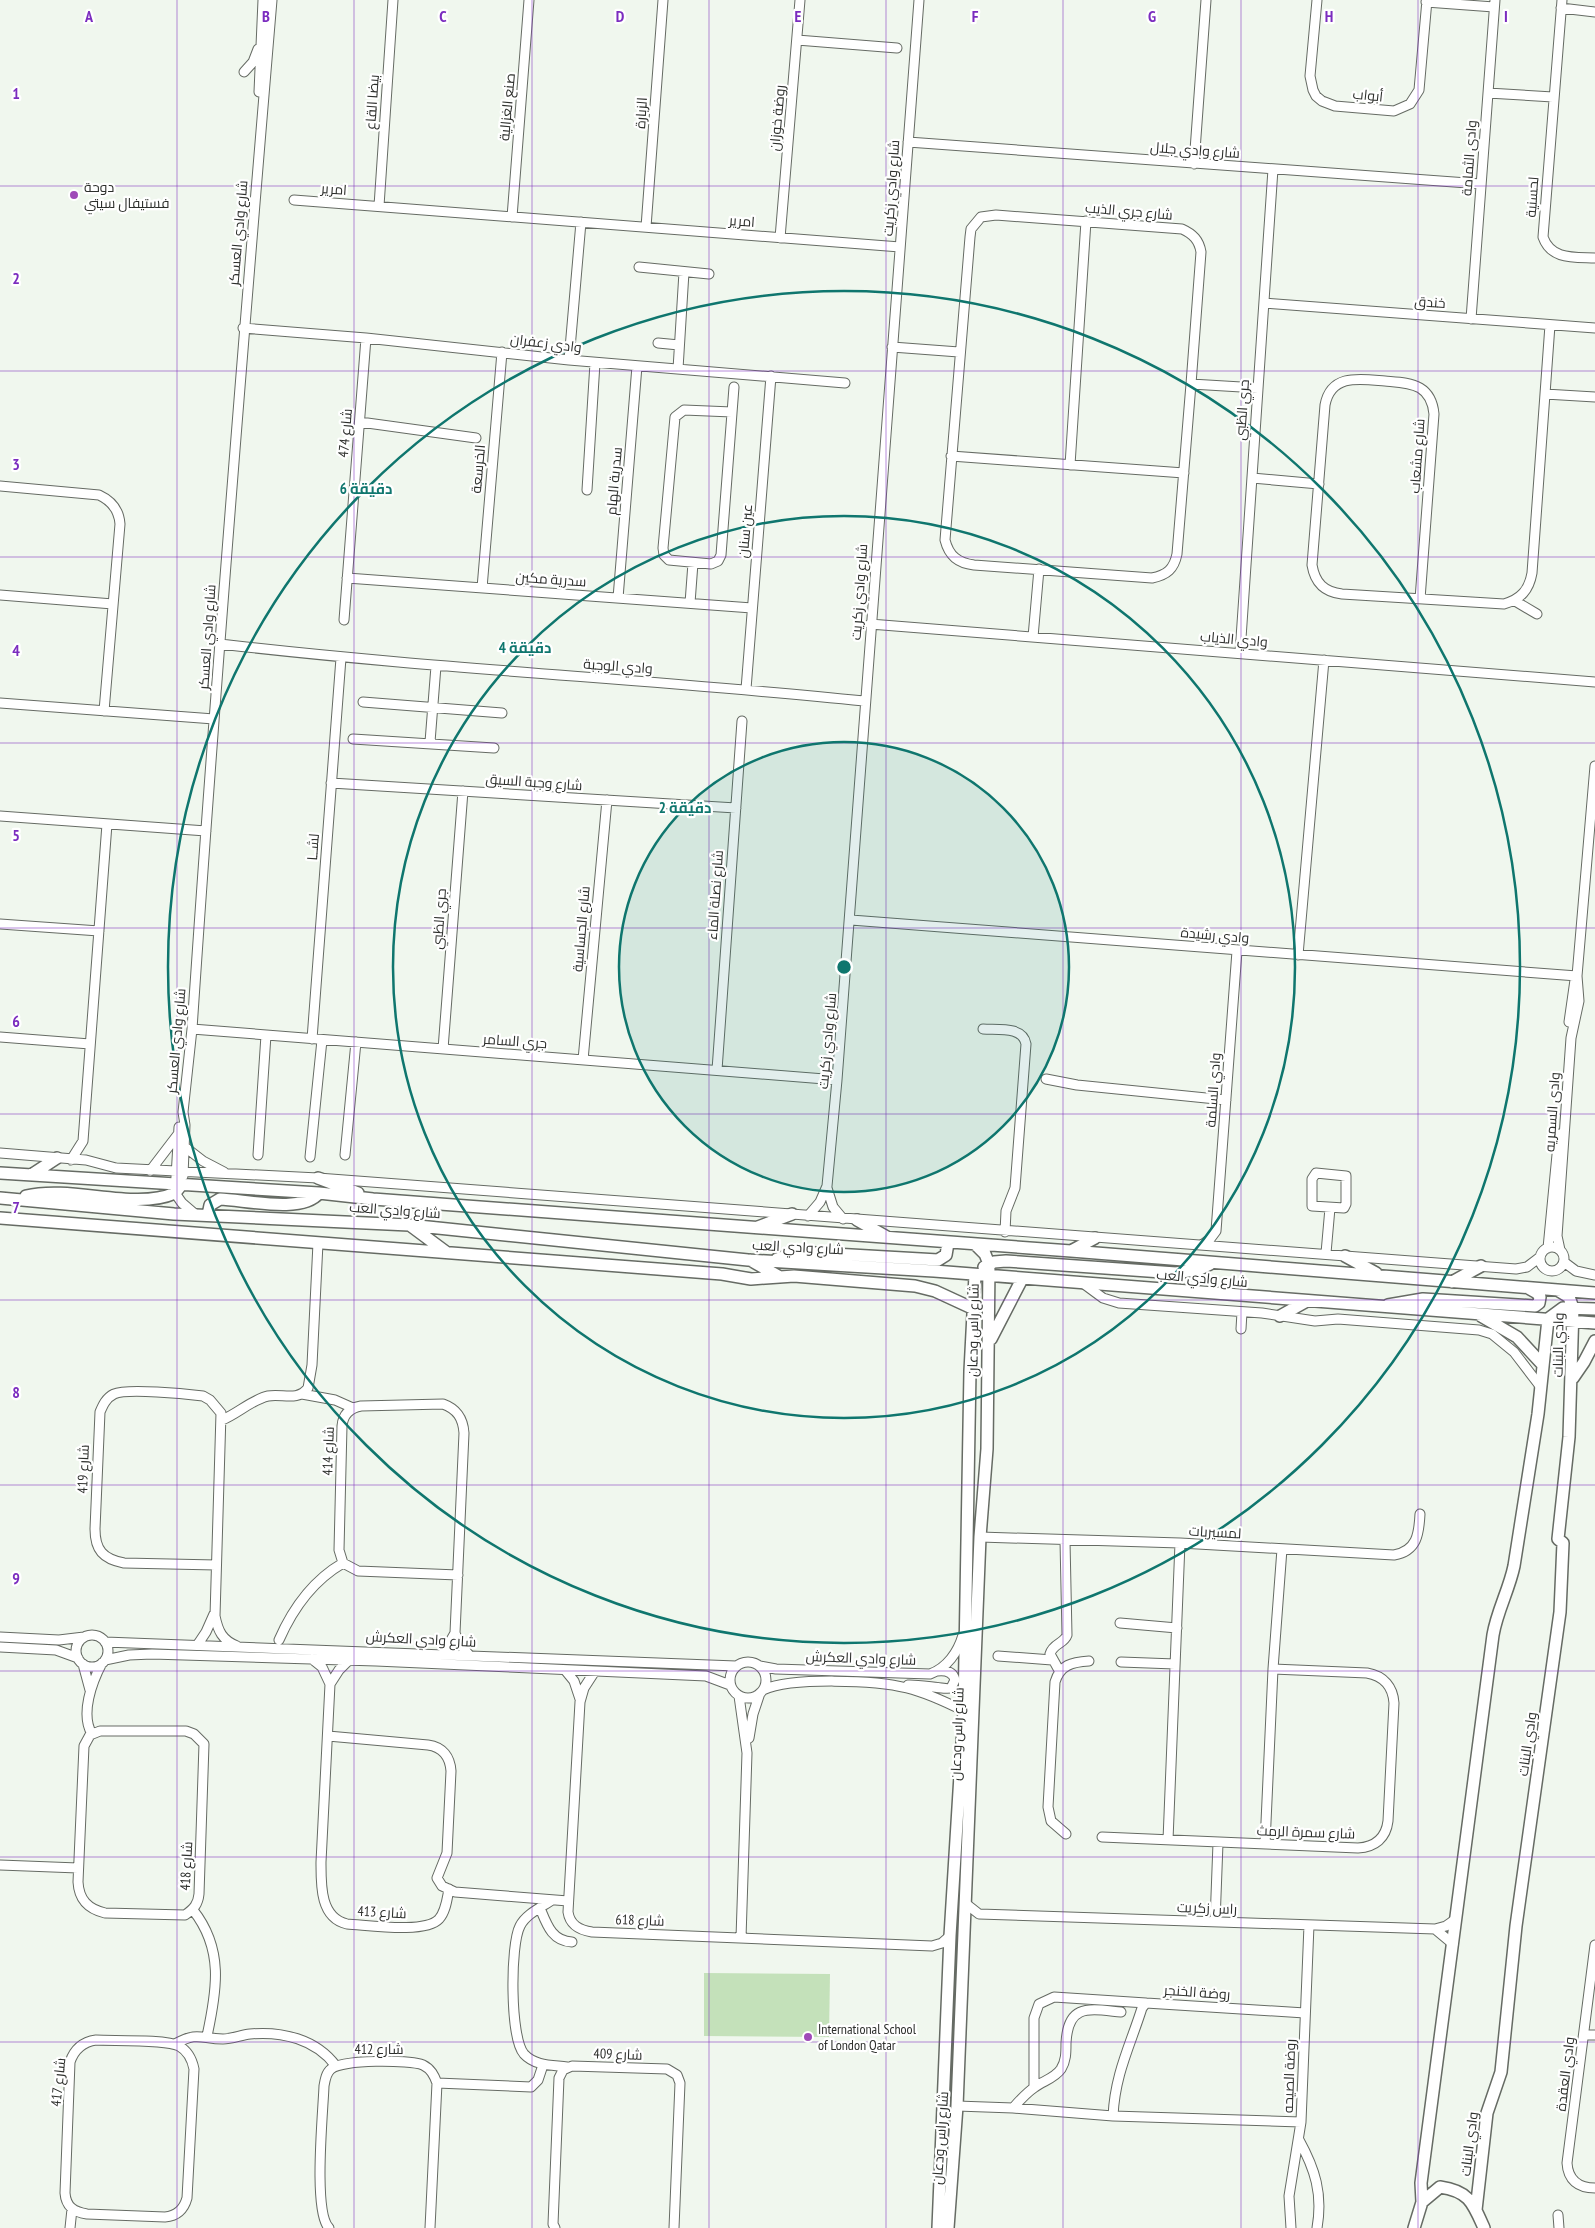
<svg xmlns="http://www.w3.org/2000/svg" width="1595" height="2228" font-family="'PT Sans Narrow',Cairo,sans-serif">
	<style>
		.green { fill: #c4e1ba }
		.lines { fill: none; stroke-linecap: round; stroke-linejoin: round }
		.minor-casing { stroke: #666b64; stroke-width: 11 }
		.tertiary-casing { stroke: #666b64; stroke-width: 14 }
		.minor { stroke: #fff; stroke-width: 9 }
		.tertiary { stroke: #fff; stroke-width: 11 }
		.grid { fill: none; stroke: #7b2cbf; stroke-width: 1; stroke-opacity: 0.55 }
		.ring { fill: none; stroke: #0f766e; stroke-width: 2.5 }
		.poi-dot { fill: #9f4ab8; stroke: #fff; stroke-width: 2 }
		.labels { text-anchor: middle; stroke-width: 4.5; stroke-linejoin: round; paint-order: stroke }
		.street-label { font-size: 14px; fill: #2d2f2c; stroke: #fff }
		.poi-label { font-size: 14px; fill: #2d2f2c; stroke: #fff; text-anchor: start }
		.grid-label { font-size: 16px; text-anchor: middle; font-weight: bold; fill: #7b2cbf; stroke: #fff; stroke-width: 4.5; stroke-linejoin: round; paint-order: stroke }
		.centre { fill: #0f766e; stroke: #fff; stroke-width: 2.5 }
		.ring-label { font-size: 15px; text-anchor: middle; font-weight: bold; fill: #0f766e; stroke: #fff; stroke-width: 4.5; stroke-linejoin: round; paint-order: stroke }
	</style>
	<rect width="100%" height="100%" fill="#f0f7ee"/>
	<path class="green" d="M704,1973L830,1974L829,2037L704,2036Z"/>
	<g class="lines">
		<g class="minor-casing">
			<path id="minor" d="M1317,0L1310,76L1313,90L1316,96L1322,101L1335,106L1394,111L1410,104L1419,90L1427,0
				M1562,0L1543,237C1551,260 1574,257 1595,258
				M1426,2L1494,7
				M1561,8L1595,12
				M797,40L897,48
				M244,72L253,62L258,49
				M259,92L263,0
				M1488,93L1553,97
				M908,142L1481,184
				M1194,164L1206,0
				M294,200L900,247
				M379,206L393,0
				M512,217L529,0
				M646,227L663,0
				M780,238L800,0
				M639,267L709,274
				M1264,303L1595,328
				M1471,319L1495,0
				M243,328L366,338L569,360L845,383
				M658,343L679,345
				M892,347L959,352
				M569,360L581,222
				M678,369L684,272
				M1191,384L1177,554C1174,569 1167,575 1152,578L974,565C958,563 949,556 945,540L970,237L971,229L981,217L996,215L1182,229C1193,234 1199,240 1201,252L1191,384L1258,388
				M1545,394L1595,397
				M732,412L684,410L675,417L663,548L664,555L669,560L711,564L718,561L721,555L734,387
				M360,422L476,438
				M951,456L1184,473
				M1070,465L1086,221
				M1252,478L1319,484
				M0,486L99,495C112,501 119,510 120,524L104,711
				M587,490L595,363
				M347,578L752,608
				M482,588L502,352
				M0,595L113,604
				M618,598L637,366
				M1420,599L1434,414C1433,403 1430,394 1420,388C1410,382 1397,382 1385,381C1361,379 1331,373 1325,405L1312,565C1315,583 1324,592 1342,594L1504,604C1521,599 1529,590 1532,573L1550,325
				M1515,601L1537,614
				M690,603L693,563
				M344,620L366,338
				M870,624L1595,682
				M1033,637L1039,569
				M220,644C434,669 650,679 864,701
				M1240,653L1273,169
				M746,689L771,376
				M363,702L502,713
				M0,703L214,719
				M353,739L494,748
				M430,742L436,666
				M331,783L736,808
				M0,816L206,831
				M851,920L1577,976
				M0,924L99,931
				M1298,955L1324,660
				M1569,1022L1575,980
				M192,1029L837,1080
				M983,1029C998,1030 1023,1026 1026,1044L1015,1188L1006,1211L1005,1232
				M0,1037L90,1044
				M312,1039L341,658
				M443,1049L463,791
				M583,1060L607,800
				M717,1070L742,721
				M1046,1079L1077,1085L1226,1100
				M179,1127L175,1193L182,1203L196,1215
				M185,1147L203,1161L224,1172
				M0,1153L86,1160L116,1168L318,1178L1516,1269L1527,1267L1540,1257
				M258,1155L266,1035
				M345,1155L356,1042
				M310,1157L322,1040
				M71,1160L83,1141L107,824
				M150,1171L179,1133
				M1316,1173L1346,1176V1204L1344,1208L1312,1206V1179Z
				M183,1176L185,1125L183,1112L192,1029C215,686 243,343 272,0
				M827,1188L833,1207L843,1219
				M808,1216L820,1202L827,1186L837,1080L919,0
				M1202,1245L1210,1239L1216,1231L1237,951
				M1540 1259a12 12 0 1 1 24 0a12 12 0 1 1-24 0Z
				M1548,1248L1559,1134
				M1560,1250L1557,1236L1571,1038L1579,1001L1577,976L1595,766
				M1326,1253L1330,1208
				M1564,1262L1576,1271L1595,1275
				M1084,1284L1103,1298L1119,1303L1262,1313L1315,1321L1338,1319L1479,1330L1492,1334L1514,1352L1540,1386
				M1241,1329L1242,1312
				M302,1394L335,1400L353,1408
				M222,1420C237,1414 253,1399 268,1396C282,1393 297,1402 308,1388L312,1365L318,1243
				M980,1537L1180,1543L1394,1555C1417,1551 1419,1534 1420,1514
				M216,1565L124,1563C103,1559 95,1550 95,1529L100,1412C103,1405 106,1398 114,1394C127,1388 186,1394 203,1396L210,1400L221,1413L215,1616C218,1631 222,1640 237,1646
				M458,1575L358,1571L343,1563L339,1550L342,1426C343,1414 350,1408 361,1406L443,1404C457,1409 463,1418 464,1433L455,1633L459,1643L469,1655
				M1120,1623L1177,1628
				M76 1651a16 16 0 1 1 32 0a16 16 0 1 1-32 0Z
				M0,1637L59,1640L84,1637
				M279,1640C293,1608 312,1581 343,1563
				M105,1642L736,1666
				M198,1644L206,1632L214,1614
				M0,1647L56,1650L78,1658
				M443,1654L455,1633
				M998,1656L1052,1660
				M312,1659L322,1667L330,1684L321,1862C321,1885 320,1918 347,1924C368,1925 425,1934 439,1919C446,1911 447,1899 449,1889
				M105,1660L129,1655L152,1654L376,1661L706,1676L730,1685
				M730 1680a18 18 0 1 1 36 0a18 18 0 1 1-36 0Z
				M1121,1662L1175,1664
				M83,1664L90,1690
				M760,1666L776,1669L930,1674C947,1668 958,1652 963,1635
				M565,1670L574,1681L580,1699
				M595,1671L584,1688L580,1702L568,1912C570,1925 579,1930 592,1932L932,1946L942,1943L950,1936
				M1060,1672L1050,1654C1053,1643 1064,1644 1067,1635L1065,1541
				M330,1684L339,1670L349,1660
				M908,1685C917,1684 948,1690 951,1688L955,1680C953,1671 945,1670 937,1671
				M763,1690C791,1677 877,1680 907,1688C927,1693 946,1702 964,1711
				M739,1696L747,1753L741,1938
				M100,1731H186L194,1734L204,1744L199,1894C198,1904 194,1909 185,1915L105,1913C88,1909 79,1900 78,1882L84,1746L90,1735Z
				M92,1734C80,1714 92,1682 102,1663
				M328,1736L428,1745C443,1747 450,1757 451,1771L447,1853L437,1878L442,1886L455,1892L568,1901
				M749,1738L753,1714L760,1693
				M1066,1834L1051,1821L1048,1807L1055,1682C1060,1665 1072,1662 1089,1661
				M1102,1837L1358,1848C1375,1847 1386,1838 1388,1821L1394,1703C1393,1687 1384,1676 1367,1673L1273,1669
				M1168,1840L1180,1543
				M1265,1844L1273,1669L1282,1549
				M0,1865L78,1868
				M552,1900C542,1907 526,1914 520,1926C510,1945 510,2038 524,2054C535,2066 552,2065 567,2067
				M965,1903L979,1914L1435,1929L1446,1926L1456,1919
				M540,1908C547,1925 552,1941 572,1942
				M193,1910C224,1949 217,1990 207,2036
				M1215,1922L1218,1843
				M1435,1929L1453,1944
				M1595,1945L1567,2163C1568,2180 1578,2188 1595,2188
				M1584,2035H1595
				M96,2040C114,2041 166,2039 179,2046C188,2051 192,2059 194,2069L187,2198C184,2209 177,2216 165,2217L87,2214C74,2212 66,2207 65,2193L70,2062C74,2050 82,2042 96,2040Z
				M175,2044C198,2031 201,2039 223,2039C232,2039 241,2035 250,2034C282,2031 316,2039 336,2066
				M437,2083L531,2087L538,2080L543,2065
				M1034,2087V2018L1039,2004L1054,1997L1146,2003
				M957,2106L1013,2108C1020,2100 1026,2093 1035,2087C1043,2081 1055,2078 1061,2069C1066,2061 1066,2053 1066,2043C1068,2003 1089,2009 1121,2012
				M1013,2108L1113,2116L1301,2122
				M1113,2116C1115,2074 1130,2046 1142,2008L1146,2003L1305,2013
				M1299,2140C1315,2169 1323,2194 1317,2228
				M1558,2215L1559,2228
				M70,2228L72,2209
				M329,2228C313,2212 323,2113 324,2086C325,2080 326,2073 331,2069C341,2059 410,2060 423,2065C431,2069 434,2075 437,2083L430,2228
				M555,2228L553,2224L559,2078L563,2070L572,2066L667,2069L677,2075L680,2083L674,2228
				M1291,2228L1289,2196L1301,2122L1309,1925"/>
		</g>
		<g class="tertiary-casing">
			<path id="tertiary" d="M0,1173L319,1193L373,1199L1071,1251L1595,1293
				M31,1175L57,1158
				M318,1178L358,1193
				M26,1196C73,1185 134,1211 175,1193L182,1184
				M0,1198L174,1214L409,1225L748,1260L934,1271L1595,1323
				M208,1215L210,1205L220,1199C246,1200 302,1214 319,1193
				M0,1218L722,1274L751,1279L794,1276L915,1286L935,1291L974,1309
				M857,1220L887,1237
				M411,1226L446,1252
				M758,1227L792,1214
				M1071,1251L1095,1238
				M1345,1256L1376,1273
				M777,1259L799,1252L938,1260L946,1255L948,1243
				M750,1260L780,1277
				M984,1267L994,1262L1006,1261L1176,1273L1200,1269L1210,1264
				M1452,1282L1481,1266
				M1388,1305L1423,1299L1535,1306L1539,1303L1540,1297L1537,1293L1528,1288
				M1280,1316L1307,1301
				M1481,1316L1517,1337L1542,1364
				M1548,1319L1563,1308L1595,1309
				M991,1339L1022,1279
				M1573,1378L1584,1362L1595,1341
				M1422,2202L1421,2183L1493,1635C1497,1611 1509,1590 1514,1566L1538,1414L1548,1319
				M1476,2210L1487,2113L1501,2072L1516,1926L1560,1612L1563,1543L1558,1539L1569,1437L1573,1308L1569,1297L1559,1291
				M938,2228L950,1936L964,1711L970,1371L975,1275
				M948,2228L957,2106L980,1537L987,1449L989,1264L985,1254L976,1245
				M1414,2228L1422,2202L1440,2187C1469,2191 1473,2203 1484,2228"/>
		</g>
		<use href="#minor" class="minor"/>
		<use href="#tertiary" class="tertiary"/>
	</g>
	<path class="grid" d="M177,0V2228M354,0V2228M532,0V2228M709,0V2228M886,0V2228M1063,0V2228M1241,0V2228M1418,0V2228M0,186H1595M0,371H1595M0,557H1595M0,743H1595M0,928H1595M0,1114H1595M0,1300H1595M0,1485H1595M0,1671H1595M0,1857H1595M0,2042H1595"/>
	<circle cx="844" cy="967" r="225" fill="#0f766e" fill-opacity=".12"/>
	<g class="ring">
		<circle cx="844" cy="967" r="225"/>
		<circle cx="844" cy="967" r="451"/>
		<circle cx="844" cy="967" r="676"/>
	</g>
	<g class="poi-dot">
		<circle cx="74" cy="195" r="5"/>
		<circle cx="808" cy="2037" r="5"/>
	</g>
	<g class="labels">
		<g class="street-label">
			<text transform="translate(1368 95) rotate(6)" y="5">أبواب</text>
			<text transform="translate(372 102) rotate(-86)" y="5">بيضا القاع</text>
			<text transform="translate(507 107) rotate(-85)" y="5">صنع الغزالية</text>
			<text transform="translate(641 113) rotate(-86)" y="5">الزبارة</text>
			<text transform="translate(777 118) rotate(-85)" y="5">روضة خوزان</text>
			<text transform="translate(1195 150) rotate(4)" y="5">شارع وادي جلال</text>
			<text transform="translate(1469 158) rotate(-86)" y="5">وادى الثمامة</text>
			<text transform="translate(891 188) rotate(-86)" y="5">شارع وادي زكريت</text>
			<text transform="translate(334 189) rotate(4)" y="5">امرير</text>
			<text transform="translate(1532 197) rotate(-86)" y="5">لحسنية</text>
			<text transform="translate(1129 211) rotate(5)" y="5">شارع جري الذيب</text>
			<text transform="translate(742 221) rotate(4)" y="5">امرير</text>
			<text transform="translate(238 233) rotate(-85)" y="5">شارع وادي العسكر</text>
			<text transform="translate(1430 302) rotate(4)" y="5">خندق</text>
			<text transform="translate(546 343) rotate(7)" y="5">وادي زعفران</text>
			<text transform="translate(1242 410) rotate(-86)" y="5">جري الظبي</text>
			<text transform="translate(345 433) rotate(-85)" y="5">شارع 474</text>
			<text transform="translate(1417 456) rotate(-86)" y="5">شارع مشعاب</text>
			<text transform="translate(478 469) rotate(-85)" y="5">الخرسعة</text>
			<text transform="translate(614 481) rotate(-85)" y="5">سدرية الهام</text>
			<text transform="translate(745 531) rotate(-85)" y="5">عين سنان</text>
			<text transform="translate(551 579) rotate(4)" y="5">سدرية مكين</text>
			<text transform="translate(859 592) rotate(-86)" y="5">شارع وادي زكريت</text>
			<text transform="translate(207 637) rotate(-86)" y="5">شارع وادي العسكر</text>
			<text transform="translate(1234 639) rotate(5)" y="5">وادي الذياب</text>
			<text transform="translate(618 666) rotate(4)" y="5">وادي الوجبة</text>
			<text transform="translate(534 782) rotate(4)" y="5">شارع وجبة السيق</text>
			<text transform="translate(313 847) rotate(-86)" y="5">لشــا</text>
			<text transform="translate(715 895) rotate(-86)" y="5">شارع نصلة الماء</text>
			<text transform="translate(439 919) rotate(-86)" y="5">جري الظبي</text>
			<text transform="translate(581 929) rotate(-85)" y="5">شارع الجساسية</text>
			<text transform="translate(1215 935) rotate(5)" y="5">وادي رشيدة</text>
			<text transform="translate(176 1041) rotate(-85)" y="5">شارع وادي العسكر</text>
			<text transform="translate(515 1041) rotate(4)" y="5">جري السامر</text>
			<text transform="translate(827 1041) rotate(-85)" y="5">شارع وادي زكريت</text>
			<text transform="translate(1213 1090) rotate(-86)" y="5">وادي السلمة</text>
			<text transform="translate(1552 1112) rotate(-86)" y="5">وادى السمريه</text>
			<text transform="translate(395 1210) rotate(4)" y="5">شارع وادي العب</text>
			<text transform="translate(798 1247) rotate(3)" y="5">شارع وادي العب</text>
			<text transform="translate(1202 1278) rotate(5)" y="5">شارع وادي العب</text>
			<text transform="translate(973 1330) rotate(-89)" y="5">شارع راس ودعان</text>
			<text transform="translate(1558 1345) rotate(-89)" y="5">وادي البنات</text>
			<text transform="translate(328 1451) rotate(-88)" y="5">شارع 414</text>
			<text transform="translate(83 1469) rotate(-88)" y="5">شارع 419</text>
			<text transform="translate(1215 1532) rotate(3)" y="5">لمسيربات</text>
			<text transform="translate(421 1639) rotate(3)" y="5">شارع وادي العكرش</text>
			<text transform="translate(861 1658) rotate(2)" y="5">شارع وادي العكرش</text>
			<text transform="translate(957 1734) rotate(-88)" y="5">شارع راس ودعان</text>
			<text transform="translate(1527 1744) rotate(-82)" y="5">وادي البنات</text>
			<text transform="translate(1306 1832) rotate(2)" y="5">شارع سمرة الرمث</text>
			<text transform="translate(186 1866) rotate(-87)" y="5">شارع 418</text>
			<text transform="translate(1207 1908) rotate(2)" y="5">راس زكريت</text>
			<text transform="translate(382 1912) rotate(3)" y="5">شارع 413</text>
			<text transform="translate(640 1920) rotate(2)" y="5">شارع 618</text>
			<text transform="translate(1197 1992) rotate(4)" y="5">روضة الخنجر</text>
			<text x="379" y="2054">شارع 412</text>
			<text transform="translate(618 2054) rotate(2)" y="5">شارع 409</text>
			<text transform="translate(1565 2074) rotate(-83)" y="5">وادي العقدة</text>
			<text transform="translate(1289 2076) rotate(-88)" y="5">روضة الصيحه</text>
			<text transform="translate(58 2082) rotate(-84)" y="5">شارع 417</text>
			<text transform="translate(940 2138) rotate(-86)" y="5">شارع راس ودعان</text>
			<text transform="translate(1469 2144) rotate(-83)" y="5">وادي البنات</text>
		</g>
		<g class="poi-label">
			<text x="84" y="192">دوحة<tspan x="84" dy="16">فستيفال سيتي</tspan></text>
			<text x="818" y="2034">International School<tspan x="818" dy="16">of London Qatar</tspan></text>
		</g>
	</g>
	<g class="grid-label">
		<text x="89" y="22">A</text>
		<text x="266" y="22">B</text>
		<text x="443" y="22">C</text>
		<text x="620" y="22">D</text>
		<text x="798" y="22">E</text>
		<text x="975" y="22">F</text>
		<text x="1152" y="22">G</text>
		<text x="1329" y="22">H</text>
		<text x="1506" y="22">I</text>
		<text x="16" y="99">1</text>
		<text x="16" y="284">2</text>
		<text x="16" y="470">3</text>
		<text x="16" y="656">4</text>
		<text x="16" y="841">5</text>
		<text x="16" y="1027">6</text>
		<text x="16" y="1213">7</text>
		<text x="16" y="1398">8</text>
		<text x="16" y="1584">9</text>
	</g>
	<circle cx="844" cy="967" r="8" class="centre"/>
	<g class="ring-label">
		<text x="366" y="494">6 دقيقة</text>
		<text x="525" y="653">4 دقيقة</text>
		<text x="685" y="813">2 دقيقة</text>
	</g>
</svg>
